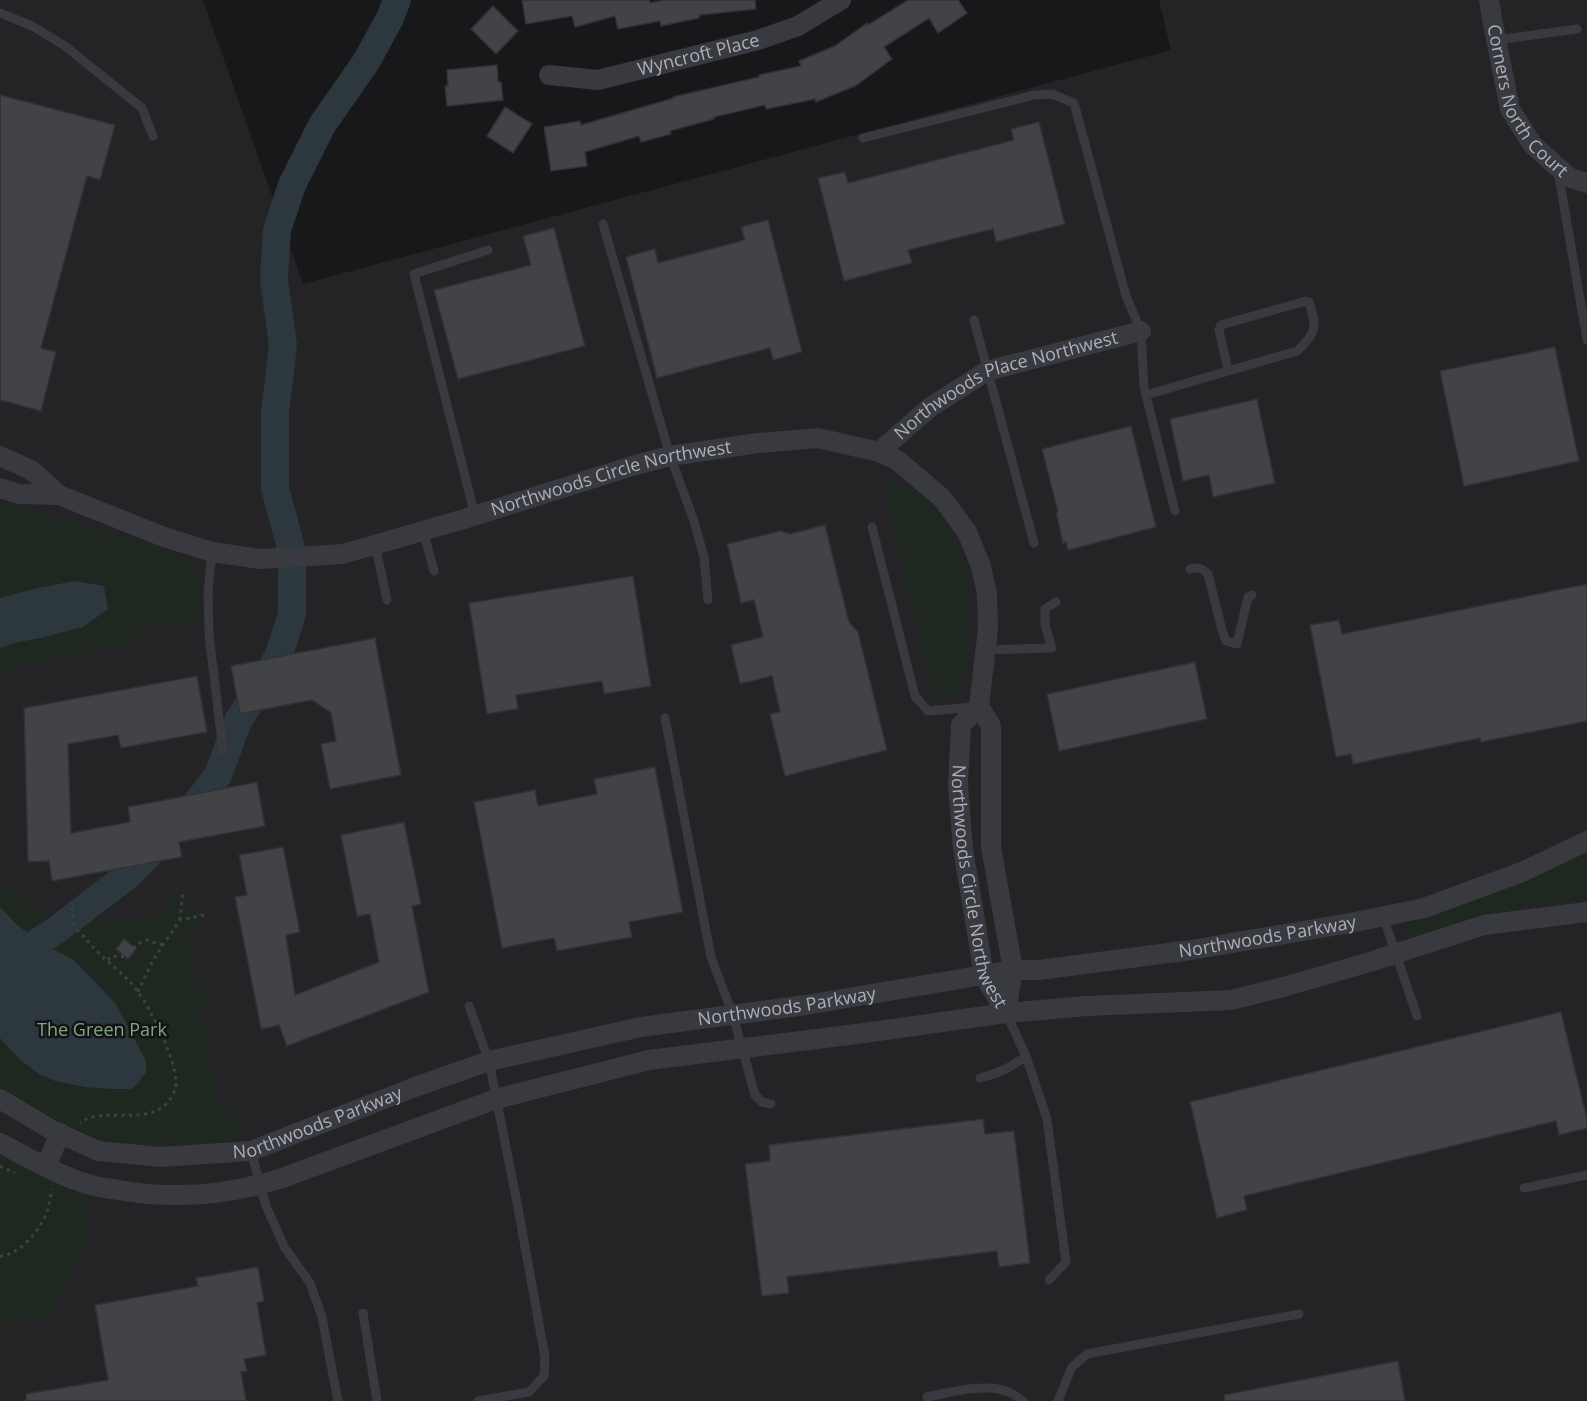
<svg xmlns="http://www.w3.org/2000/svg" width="1587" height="1401" font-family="'Open Sans',sans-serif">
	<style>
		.built { fill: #242427 }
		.green { fill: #1f2820 }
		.water { fill: #2d373e }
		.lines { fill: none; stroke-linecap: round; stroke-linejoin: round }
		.river { stroke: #2d373e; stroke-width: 28 }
		.building { fill: #424347; stroke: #323236; stroke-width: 1.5 }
		.path { stroke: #3e4146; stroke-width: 3; stroke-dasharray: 3 4.5; stroke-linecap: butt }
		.service { stroke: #393a3f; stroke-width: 9 }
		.minor { stroke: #393a3f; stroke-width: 20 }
		.labels { text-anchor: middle; stroke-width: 5; stroke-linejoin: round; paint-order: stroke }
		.street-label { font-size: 18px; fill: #aaafba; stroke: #131315 }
		.park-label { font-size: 18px; fill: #80a581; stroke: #131315 }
	</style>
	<rect width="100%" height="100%" fill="#18181a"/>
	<path class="built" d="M0,0H203L303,284L1171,50L1159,0H1587V1401H0Z"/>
	<path class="green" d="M896,481L918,492L944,521L964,561L971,630L959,694L953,699L943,700L933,691L886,497V485Z
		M0,500L174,552L194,566L198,581L195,628L186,632L185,619L140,627L139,641L134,643L18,667L3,677L0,681Z
		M1587,850V898L1548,902L1485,915L1424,935H1410L1404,929L1403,922Z
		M0,881L49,916L64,918L93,914L96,916L97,926L168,913L166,900L169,897C193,896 195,909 198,930L186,934L198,989L208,988L212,989L213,999L211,1001L200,1004L219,1106L232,1105L235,1106L241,1141C170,1158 95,1147 34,1108C22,1101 10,1094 0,1084Z
		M0,1143L92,1185L88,1241L45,1321L0,1324Z"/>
	<path class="water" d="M74,581L104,586L108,609L83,627L40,638L14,643L0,648V598L38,588Z
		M0,907L18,926L51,948L74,960L116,1004L146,1061V1072L138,1083L131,1089H113L85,1087L55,1081L39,1074L18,1058L0,1038Z"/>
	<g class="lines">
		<path class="river" d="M39,941L55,931L127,876L183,821L218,775L238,721L278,657L292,614V552L275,488V413L283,345L274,280L277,230L292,185L322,125L366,62L390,18L397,0"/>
	</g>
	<path class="building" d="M522,0H649L650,3L664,0H755L756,9L699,15V18L661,26L660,21L618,29L615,16L575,27L572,16L526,24Z
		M908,0H958L967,13L938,33L929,18L884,47L892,59L855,86L816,102L815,99L766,109L765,105L714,117V119L670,131L671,134L641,142L639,136L585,152L587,166L551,171L544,127L580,121L581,125L674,98L673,97L759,77V75L801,66L799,61L835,46L867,23L868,25Z
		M493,6L518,31L496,54L471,29Z
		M497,65L498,82H501L503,100L447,106L445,86H448L447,70Z
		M0,95L115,125L100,180L87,176L41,348L56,352L41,411L0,400Z
		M505,107L532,124L513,153L487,136Z
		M1039,122L1065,224L996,242L993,229L908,250L912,263L844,281L818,178L845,172L848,183L1014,140L1011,129Z
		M768,220L802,352L773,360L770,348L657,378L626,257L655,249L658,263L745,240L741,227Z
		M554,228L585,346L458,379L434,290L531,265L523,236Z
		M1555,347L1579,461L1464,486L1440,371Z
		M1257,399L1275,483L1213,497L1209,475L1183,481L1170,419Z
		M1131,426L1156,527L1068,550L1066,542L1063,543L1056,513L1058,512L1042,449Z
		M825,525L849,622L858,632L887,750L785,776L770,714L780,712L772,676L740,684L731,645L763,637L754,600L741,603L727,544L780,531L790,534Z
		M633,576L651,686L604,694L602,681L516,695L518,709L487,714L469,603Z
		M1587,584V721L1481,742L1480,738L1353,764L1351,754L1336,757L1310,625L1339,620L1342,634Z
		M375,638L401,775L330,789L321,744L336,741L331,713L312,700L240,714L231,666Z
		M1195,662L1207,719L1059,751L1047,694Z
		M197,676L207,732L121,748L118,735L68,744L71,833L130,822L128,807L257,782L265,826L179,842L182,857L52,881L49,861L28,862L24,708Z
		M655,767L683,912L629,922L632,937L557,951L554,938L502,948L474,802L535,790L538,806L597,794L594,779Z
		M404,822L421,904L412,906L429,992L287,1046L279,1025L261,1029L235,897L247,895L239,855L283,847L300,932L286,935L295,995L379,962L370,914L357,916L341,835Z
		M124,939L136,949L128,959L116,949Z
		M1561,1012L1587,1119V1128L1559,1135L1556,1121L1244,1196L1247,1210L1217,1218L1190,1102Z
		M983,1119L985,1134L1014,1131L1030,1263L999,1267L997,1251L787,1277L789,1293L762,1296L745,1164L770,1161L769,1145Z
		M258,1267L264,1301L257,1303L266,1355L244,1359L247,1371L241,1372L246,1401H26V1394L108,1380L95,1305L198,1286L196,1278Z
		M1398,1361L1405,1401H1225L1224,1395Z"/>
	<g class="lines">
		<path class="path" d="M72,908C73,914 73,922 75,927C76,930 82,934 84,937C91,945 98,953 106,960C117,970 128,978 136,989C151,1009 175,1057 176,1082C176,1091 171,1100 164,1106C140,1125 101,1106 80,1123
			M180,920L183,890
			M108,960L111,956C115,956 118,957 121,957C126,956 137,943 146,940L163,945
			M138,992L153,960L180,920L204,915
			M0,1166L15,1173
			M0,1256C19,1255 37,1233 45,1217C49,1209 50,1198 52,1189"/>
		<path class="service" d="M0,13L32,26L65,46L142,108L153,136
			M1496,40L1577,29
			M863,138L1034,95L1052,94L1074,103L1126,296L1141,331L1144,387L1175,511
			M1558,171L1587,340
			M603,224L670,456L693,518L704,557L708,600
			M974,320L1034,543
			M1146,395L1297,351C1317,333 1317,327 1309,302L1306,301L1221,325L1219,330L1228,370
			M475,516L414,274L488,250
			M872,527L915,696L928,711L974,707
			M423,531L434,571
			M375,544L387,600
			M212,552L208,591L209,635L223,750
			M1190,569C1198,567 1202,568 1208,574L1222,630L1226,641L1237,644L1248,597L1252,595
			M986,650L1052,648L1045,625V609L1056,602
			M665,718L711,957L733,1015L755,1095L762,1102L771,1104
			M1383,916L1417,1016
			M469,1006L489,1061L518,1208L545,1357L544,1376L529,1392L478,1401
			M1006,1013L1026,1056L1047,1119L1066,1262L1049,1280
			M980,1078C999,1073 1010,1068 1026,1056
			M251,1151L266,1206L285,1248L310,1283L322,1317L338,1401
			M1524,1188L1587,1175
			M363,1313L377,1401
			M927,1397C951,1392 988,1382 1011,1393C1015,1395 1019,1398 1023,1401
			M1058,1401L1072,1367L1087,1354L1299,1314"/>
		<g class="minor">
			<path id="s1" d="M1489,0L1494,29L1510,109L1532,144L1570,178L1587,183"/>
			<path id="s2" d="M549,75L598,80L758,40L798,26L841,0"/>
			<path id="s3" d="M879,452L929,408L987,371L1141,331"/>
			<path d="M0,456L31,470L59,495"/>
			<path id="s4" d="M0,488L19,494L59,495L164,537L212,552L261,559L343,554L464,519L632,466L670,456L758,443L818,438L879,452L897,460L942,498L967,532L981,566L987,594L988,629L979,706L991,726V847L1013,970L1006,1013"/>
			<path id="s5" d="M979,706L961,725L958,784L963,849L984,975L1006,1013"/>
			<path id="s6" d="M0,1099L52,1130L98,1151L161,1157L251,1151L415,1087L489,1061L641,1027L806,1005L1013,970H1039L1191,950L1350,923L1424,908L1522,872L1587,841"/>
			<path d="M0,1143C29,1158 59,1176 91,1185C100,1188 109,1188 118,1190C175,1200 231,1195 285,1177L496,1099L649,1060L864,1033L1006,1013L1087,1006L1231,1000L1287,986L1373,961L1484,925L1587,912"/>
			<path d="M46,1167L60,1133"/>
		</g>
	</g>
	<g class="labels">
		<g class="street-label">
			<text dy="6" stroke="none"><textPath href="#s2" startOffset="153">Wyncroft Place</textPath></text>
			<text dy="6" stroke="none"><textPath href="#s1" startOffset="111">Corners North Court</textPath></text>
			<text dy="6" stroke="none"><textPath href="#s3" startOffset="147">Northwoods Place Northwest</textPath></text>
			<text dy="6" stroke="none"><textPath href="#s4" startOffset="634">Northwoods Circle Northwest</textPath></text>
			<text dy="6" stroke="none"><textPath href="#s5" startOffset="190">Northwoods Circle Northwest</textPath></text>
			<text dy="6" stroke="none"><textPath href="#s6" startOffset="1308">Northwoods Parkway</textPath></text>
			<text dy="6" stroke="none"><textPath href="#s6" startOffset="822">Northwoods Parkway</textPath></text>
			<text dy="6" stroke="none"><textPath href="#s6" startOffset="336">Northwoods Parkway</textPath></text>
		</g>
		<g class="park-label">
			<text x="102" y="1036">The Green Park</text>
		</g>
	</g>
</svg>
